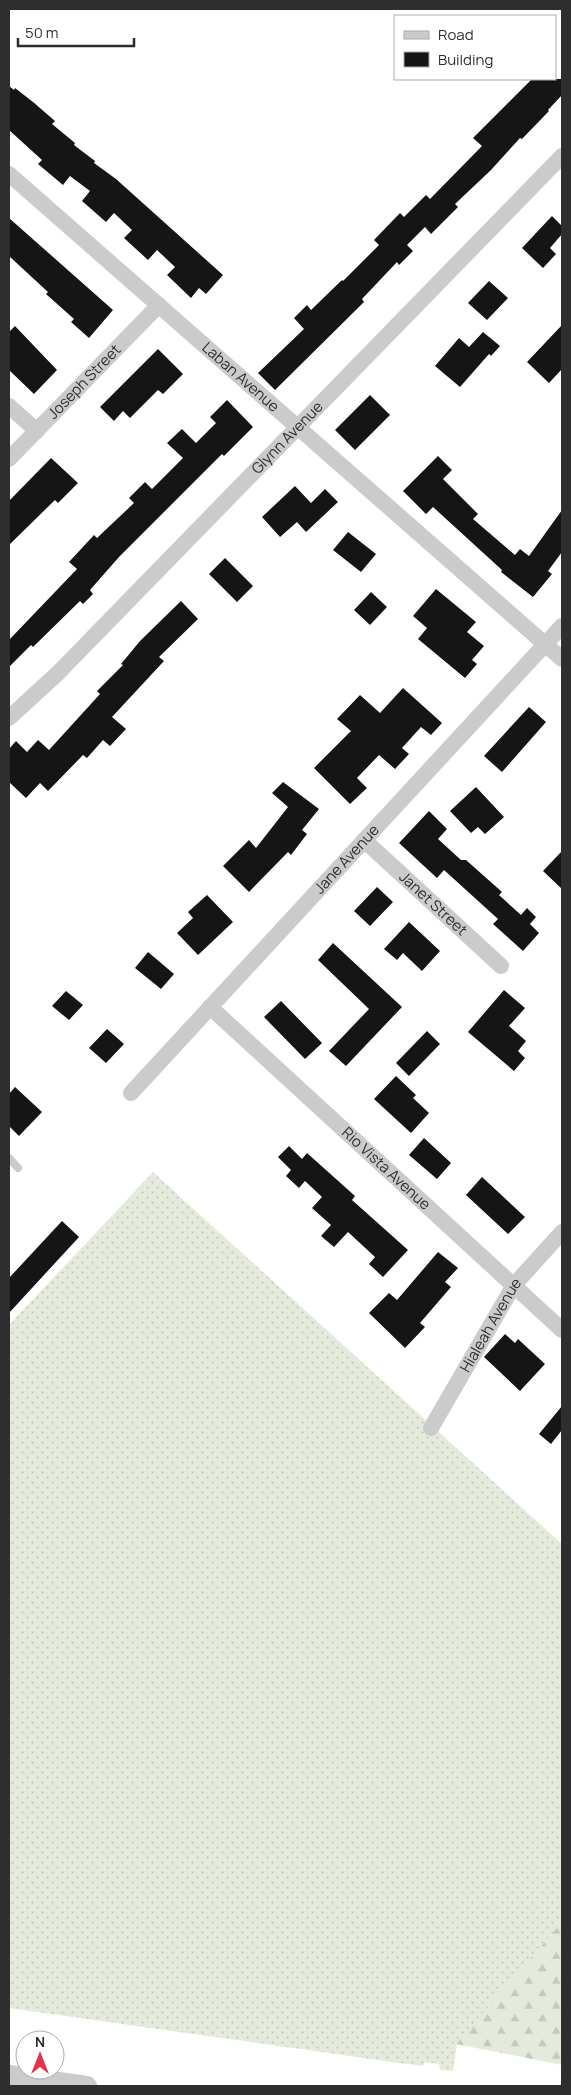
<svg xmlns="http://www.w3.org/2000/svg" width="571" height="2095" font-family="Manrope,sans-serif">
	<style>
		.grass { fill: url(#grass-dots) }
		.forest { fill: url(#forest-firs) }
		.building { fill: #151515 }
		.lines { fill: none; stroke-linecap: round; stroke-linejoin: round }
		.service { stroke: #cbcbcb; stroke-width: 8 }
		.minor { stroke: #cbcbcb; stroke-width: 16 }
		.tertiary { stroke: #cbcbcb; stroke-width: 20 }
		.labels { text-anchor: middle; stroke-width: 5; stroke-linejoin: round; paint-order: stroke }
		.street-label { font-size: 15px; fill: #2e2e2e; stroke: #fff }
	</style>
	<defs>
		<pattern id="grass-dots" width="8" height="8" patternUnits="userSpaceOnUse" patternTransform="scale(1.25)"><rect width="8" height="8" fill="#e5ebdc"/><path d="M2 2h.1M6 6h.1" fill="none" stroke="#c5cabd" stroke-width="1.8" stroke-linecap="round"/></pattern>
		<pattern id="forest-firs" width="22" height="20" patternUnits="userSpaceOnUse" patternTransform="scale(1.25)"><rect width="22" height="20" fill="#e5ebdc"/><path d="M5 1l3.5 6h-7zM16 11l3.5 6h-7z" fill="#c5cabd"/></pattern>
	</defs>
	<rect width="100%" height="100%" fill="#fff"/>
	<path class="grass" d="M153,1172L562,1544V1922L457,2044L453,2071L440,2070L439,2064L424,2062L423,2066L392,2062L9,2008V1325Z"/>
	<path class="forest" d="M562,1922V2065L456,2044Z"/>
	<path class="building" d="M532,79H562V95L548,110L549,111L522,139L520,138L491,170L455,204L458,207L431,234L425,227L407,245L413,251L399,265L397,262L362,299L364,302L275,390L258,373L304,329L294,318L307,305L311,310L342,280L343,281L379,245L374,240L400,213L404,217L426,195L430,199L482,146L473,138Z
		M9,86L14,90L15,88L33,102L55,121L52,124L75,143L74,145L95,161L94,163L116,179L223,275L206,294L199,288L191,298L167,275L175,267L157,250L148,260L124,238L132,230L114,213L106,222L82,201L90,191L70,176L63,185L38,164L42,160L9,130Z
		M552,216L562,226V234L550,248L556,254L543,268L522,248Z
		M9,218L113,310L89,338L71,322L74,319L46,294L48,292L9,256Z
		M489,281L508,298L487,320L468,303Z
		M562,325V369L549,383L527,362Z
		M15,326L57,370L34,394L9,370V332Z
		M483,332L500,346L491,356L489,354L460,387L435,366L459,338L469,347Z
		M158,349L183,374L163,394L158,390L130,418L123,411L114,421L100,407Z
		M370,395L390,415L355,450L335,430Z
		M227,400L253,427L224,456L222,454L119,557L90,590L93,594L83,604L80,601L33,647L31,645L9,667V640L77,569L69,562L94,535L97,538L134,503L129,498L145,482L152,489L183,458L167,443L182,429L196,443L216,423L210,417Z
		M438,456L452,470L443,479L478,514L473,519L515,555L520,549L529,556L562,510V552L548,571L552,574L533,597L501,572L502,570L433,507L426,514L403,491Z
		M51,458L78,483L58,503L55,500L9,545V501Z
		M295,486L311,503L325,489L338,502L306,532L297,522L280,537L262,517Z
		M348,532L376,554L361,572L333,550Z
		M225,558L253,586L237,602L209,574Z
		M436,589L476,622L467,632L484,646L472,660L477,664L465,678L418,639L427,628L413,616Z
		M371,592L387,607L370,625L354,610Z
		M181,601L198,619L159,657L164,661L112,717L126,729L110,746L103,740L87,758L83,755L48,791L40,783L26,798L9,782V749L16,741L27,752L38,740L49,750L100,694L97,691L123,665L121,664L140,641Z
		M403,688L442,723L431,735L421,727L402,748L409,754L395,769L379,755L357,778L367,788L350,804L314,768L351,731L337,719L360,695L380,713Z
		M529,707L546,722L502,772L484,756Z
		M283,782L319,809L302,830L307,834L291,855L288,852L249,892L223,866L249,840L256,848L288,807L272,793Z
		M476,787L504,817L485,834L478,827L471,833L450,811Z
		M429,811L447,829L438,839L461,860H466L502,892L499,895L521,915L527,908L536,917L530,924L539,933L523,951L493,924L498,919L444,870L437,878L399,843Z
		M562,851V889L543,871Z
		M377,887L393,902L370,926L354,911Z
		M207,895L233,922L198,955L177,933L193,918L188,912Z
		M409,922L440,951L422,971L403,953L397,960L384,949Z
		M333,943L402,1007L346,1066L329,1051L369,1009L318,960Z
		M148,952L174,974L161,989L135,968Z
		M504,990L525,1008L509,1026L526,1041L518,1051L525,1058L514,1071L468,1032Z
		M66,991L83,1005L69,1020L52,1006Z
		M281,1001L322,1043L305,1059L264,1017Z
		M107,1029L124,1044L106,1063L89,1048Z
		M427,1031L440,1044L409,1076L396,1063Z
		M396,1076L416,1095L413,1098L429,1113L411,1133L374,1099Z
		M15,1087L42,1112L19,1136L9,1126V1094Z
		M424,1138L451,1163L437,1179L409,1155Z
		M289,1146L302,1159L307,1153L355,1196L352,1200L408,1250L383,1277L369,1264L375,1257L348,1232L334,1247L321,1236L331,1225L312,1208L322,1197L305,1181L299,1188L286,1176L291,1170L278,1157Z
		M482,1177L525,1217L508,1234L466,1195Z
		M62,1221L79,1237L9,1313V1278Z
		M438,1252L458,1268L445,1282L451,1287L420,1323L425,1327L405,1348L369,1313L389,1293L397,1300Z
		M505,1334L515,1343L518,1339L545,1364L520,1391L484,1357Z
		M562,1406V1430L551,1444L539,1434Z"/>
	<g class="lines">
		<path class="service" d="M9,1158L18,1168"/>
		<g class="minor">
			<path id="s1" d="M9,174L562,659"/>
			<path d="M9,406L37,431"/>
			<path id="s2" d="M9,459L159,305"/>
			<path id="s3" d="M9,718L58,673L562,156"/>
			<path id="s4" d="M364,840L501,966"/>
			<path id="s5" d="M210,1007L562,1330"/>
			<path id="s6" d="M131,1093L562,626"/>
			<path id="s7" d="M431,1428L514,1285L562,1232"/>
		</g>
		<path class="tertiary" d="M9,2075L87,2086"/>
	</g>
	<g class="labels">
		<g class="street-label">
			<text dy="5" stroke="none"><textPath href="#s1" startOffset="308">Laban Avenue</textPath></text>
			<text dy="5" stroke="none"><textPath href="#s2" startOffset="108">Joseph Street</textPath></text>
			<text dy="5" stroke="none"><textPath href="#s3" startOffset="395">Glynn Avenue</textPath></text>
			<text dy="5" stroke="none"><textPath href="#s6" startOffset="318">Jane Avenue</textPath></text>
			<text dy="5" stroke="none"><textPath href="#s4" startOffset="94">Janet Street</textPath></text>
			<text dy="5" stroke="none"><textPath href="#s5" startOffset="239">Rio Vista Avenue</textPath></text>
			<text dy="5" stroke="none"><textPath href="#s7" startOffset="119">Hialeah Avenue</textPath></text>
		</g>
	</g>
	<rect width="571" height="2095" fill="none" stroke="#2e2e2e" stroke-width="20"/>
	<rect x="394" y="15" width="162" height="65" fill="#ffffff" stroke="#ababab"/>
	<rect x="404" y="31" width="25" height="8" fill="#cbcbcb" stroke="#ababab"/>
	<text x="438" y="40" font-size="15" fill="#2e2e2e">Road</text>
	<rect x="404" y="52" width="25" height="15" fill="#151515" stroke="#ababab"/>
	<text x="438" y="65" font-size="15" fill="#2e2e2e">Building</text>
	<g transform="translate(40 2055)"><circle r="24" fill="#ffffff" stroke="#ababab"/>
	<path d="M0-4L9 19L0 12L-9 19Z" fill="#e1344c"/>
	<text y="-8" font-size="14" font-weight="bold" text-anchor="middle" fill="#2e2e2e">N</text>
	</g>
	<path d="M18 38v8h116v-8" fill="none" stroke="#2e2e2e" stroke-width="2.5"/>
	<text x="25" y="38" font-size="15" fill="#2e2e2e" stroke="#ffffff" stroke-width="4" paint-order="stroke">50 m</text>
</svg>
